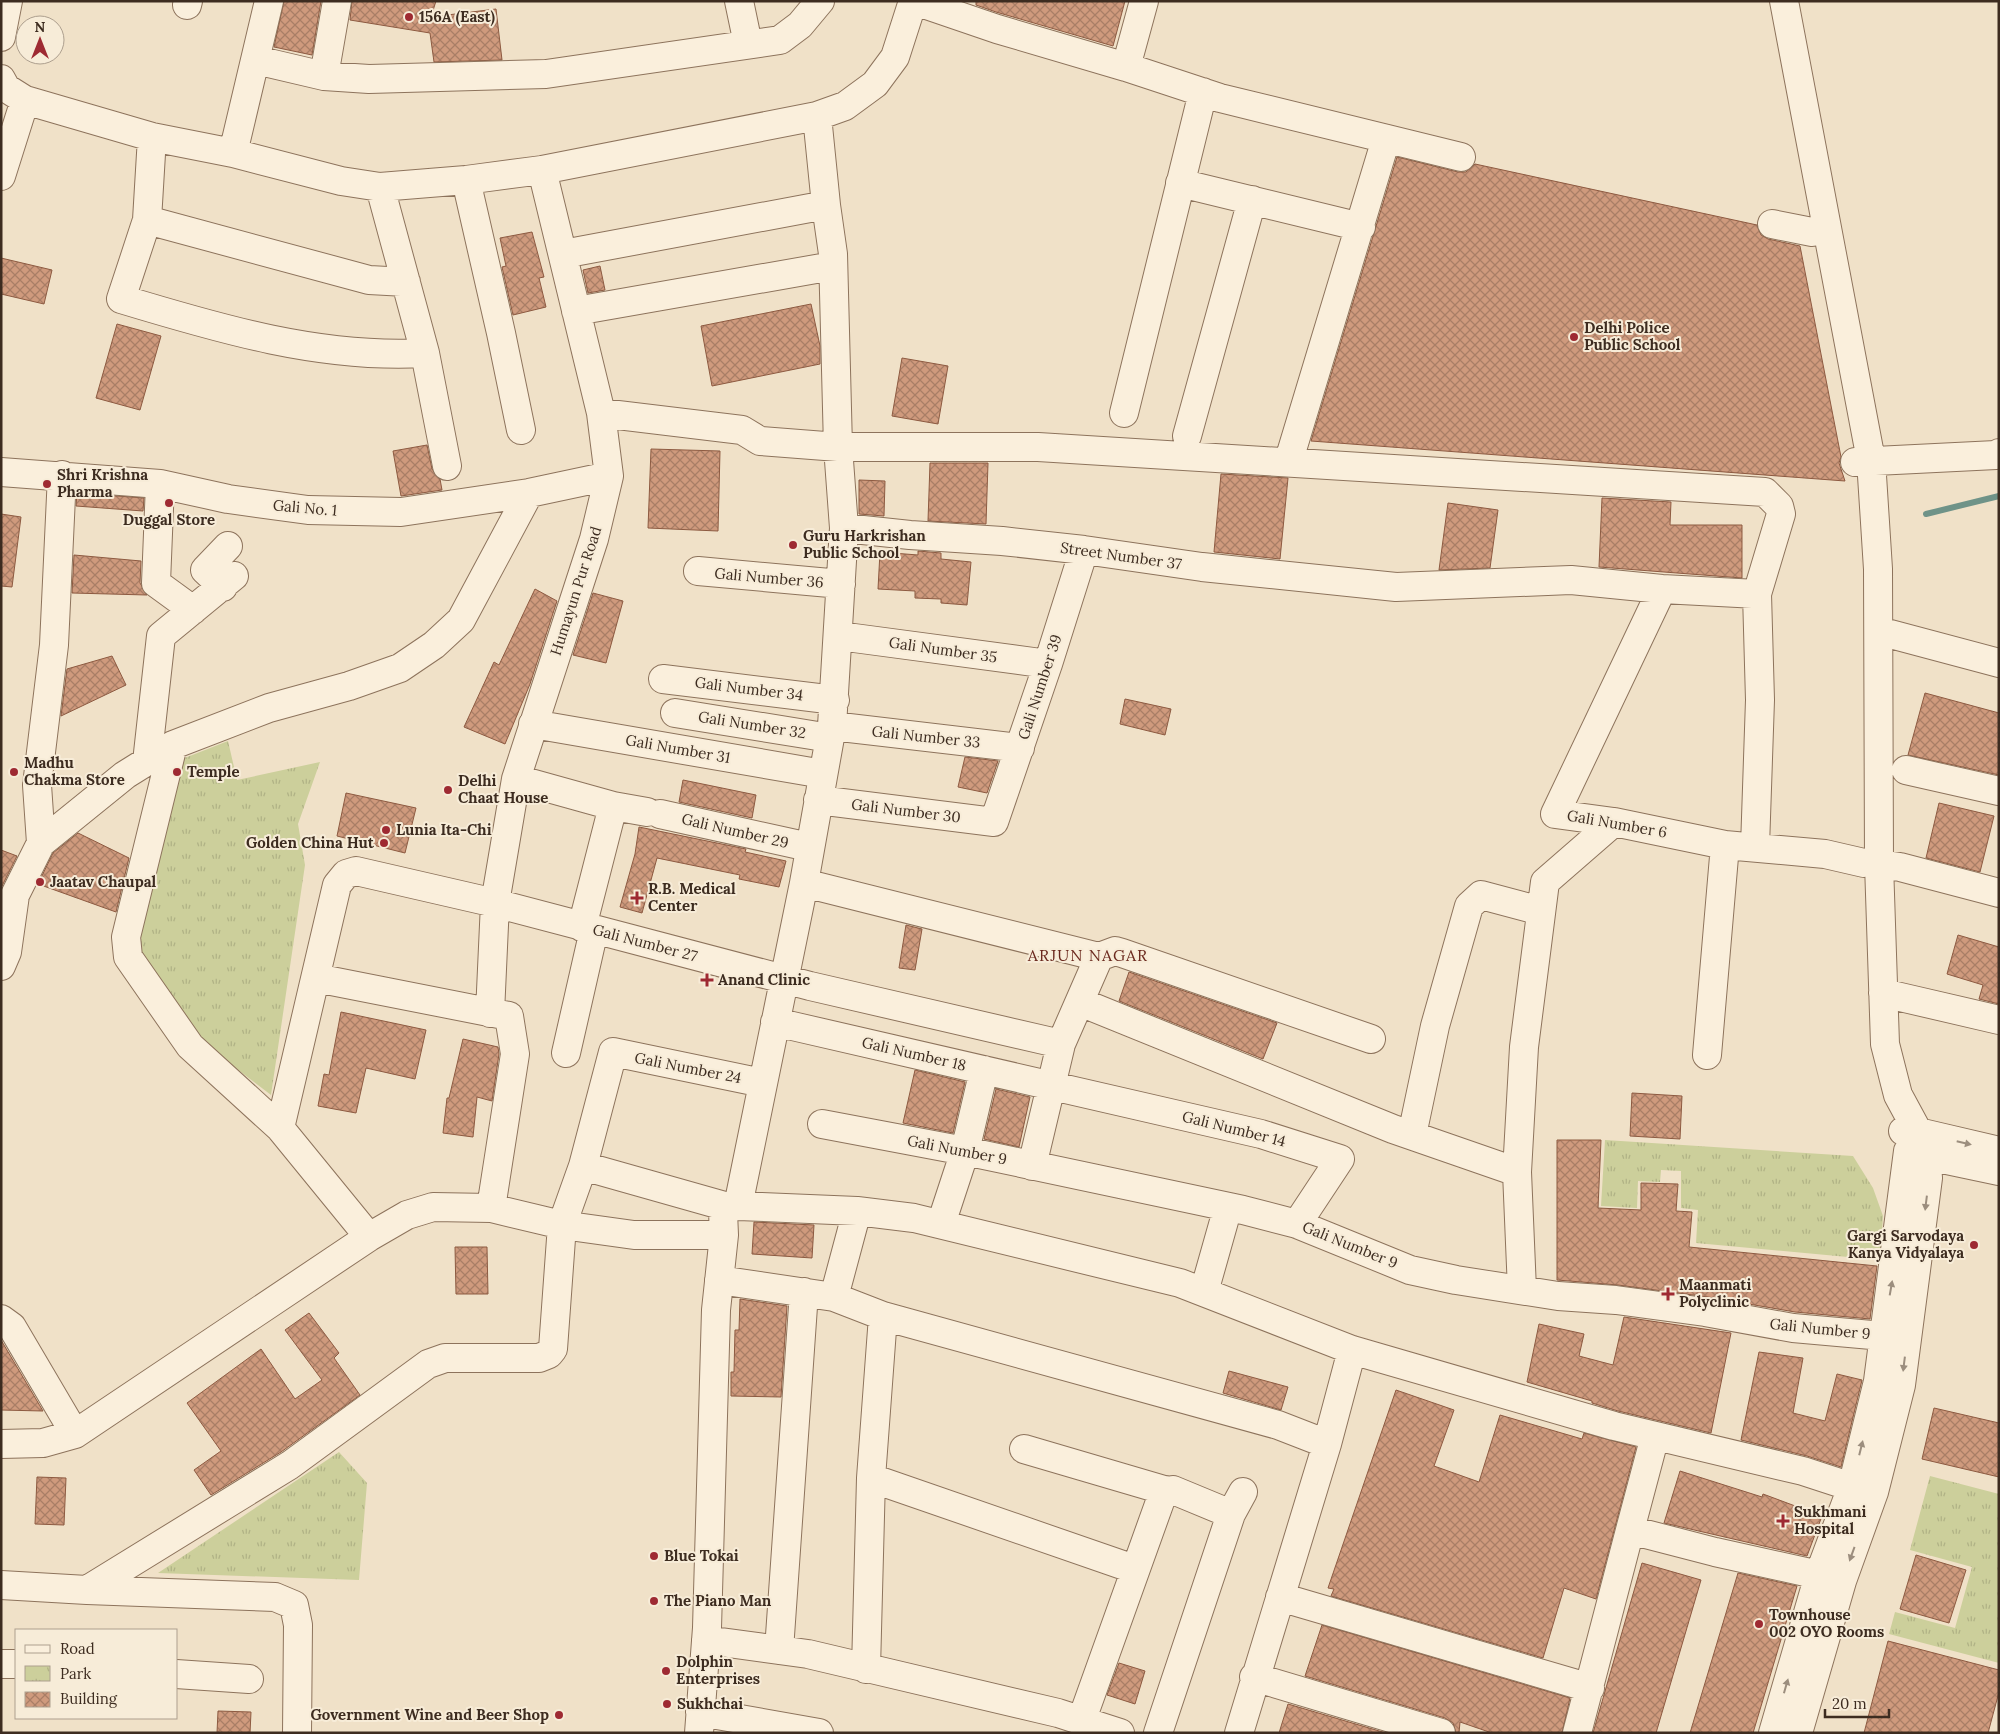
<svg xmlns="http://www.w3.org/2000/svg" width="2000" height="1734" font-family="Lora,serif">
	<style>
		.park { fill: url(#park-tufts) }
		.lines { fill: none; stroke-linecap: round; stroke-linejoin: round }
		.stream { stroke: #6f9388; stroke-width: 6 }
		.building { fill: url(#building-cross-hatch); stroke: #8d5a41 }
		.minor-casing { stroke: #8d735c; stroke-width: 30 }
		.minor { stroke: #faefdc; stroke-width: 28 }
		.oneway { fill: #9c8e7e }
		.poi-dot { fill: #9e2a32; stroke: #f7ecd8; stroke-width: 2 }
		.labels { text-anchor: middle; stroke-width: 4; stroke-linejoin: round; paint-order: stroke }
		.poi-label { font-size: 15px; font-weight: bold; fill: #3d2c20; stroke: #f7ecd8; text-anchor: start }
		.street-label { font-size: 15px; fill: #3d2c20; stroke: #f7ecd8 }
		.neighbourhood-label { font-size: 16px; letter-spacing: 1px; fill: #6b291e; stroke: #f7ecd8 }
	</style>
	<defs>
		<pattern id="park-tufts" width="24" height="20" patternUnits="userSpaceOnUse" patternTransform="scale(1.25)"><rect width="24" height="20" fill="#cccf9b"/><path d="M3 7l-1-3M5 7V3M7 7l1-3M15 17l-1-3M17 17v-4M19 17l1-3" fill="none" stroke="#b0b285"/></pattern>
		<pattern id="building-cross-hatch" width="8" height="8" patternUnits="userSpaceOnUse" patternTransform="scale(1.25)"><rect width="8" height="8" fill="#cf9a7d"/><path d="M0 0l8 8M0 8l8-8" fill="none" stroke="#a97e66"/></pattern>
	</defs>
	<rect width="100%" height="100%" fill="#f0e1c8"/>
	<path class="park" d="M228,741L237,780L320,762L298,824L305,865L271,1095L200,1041L142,960L135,928L177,761Z
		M1605,1140L1853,1156L1873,1188L1883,1216L1880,1260L1696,1243L1698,1210L1681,1208V1171L1661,1170L1660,1182L1638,1181L1637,1208L1601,1206Z
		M339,1452L367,1483L359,1580L158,1573Z
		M1930,1476L1999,1494V1663L1889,1634L1895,1612L1955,1628L1972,1567L1910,1550Z"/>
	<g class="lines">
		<path class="stream" d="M1926,514L1999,496"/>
	</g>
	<path class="building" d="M284,1H321L312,55L274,47Z
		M352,1H436L431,17L496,9L502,60L434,62L430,33L350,20Z
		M976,1H1125L1113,46L996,12L976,5Z
		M1397,157L1458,172H1466L1475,164L1757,225L1761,235L1768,239L1800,246L1841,457L1839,463L1845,481L1311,441Z
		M532,232L544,277L539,278L546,307L513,315L502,267L506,266L500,238Z
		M1,258L52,270L44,304L1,294Z
		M600,266L605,290L588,293L583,270Z
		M811,304L820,346V364L712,386L701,326Z
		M117,324L161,336L140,410L96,398Z
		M902,358L948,366L938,424L892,416Z
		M427,445L432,469L440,479L442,490L401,496L393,451Z
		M651,449L720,451L718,531L648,528Z
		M930,463H988L986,524L928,521Z
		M1221,474L1288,478L1280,559L1214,552Z
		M859,480L885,481L884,516L859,514Z
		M77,493L144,498L143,511L76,506Z
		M1602,498L1671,502L1670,525H1742V578L1599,567Z
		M1448,503L1498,510L1490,568L1439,570Z
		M1,514L21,517L12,587L1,586Z
		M918,551L941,553V559L971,562L967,605L941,603V599L915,598V591L878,589L880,552L918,555Z
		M74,555L141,561L140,583L147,595L72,593Z
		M535,589L557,601L530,684L505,744L464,727L494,662L499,665Z
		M593,593L623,601L606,663L573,655Z
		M112,656L126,685L61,716L67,669Z
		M1925,693L1999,713V775L1908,755Z
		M1125,699L1171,709L1165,735L1120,724Z
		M965,757L998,761L987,793L958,787Z
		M683,780L756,795L752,818L679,802Z
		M346,793L416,808L405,853L337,836Z
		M1939,803L1994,816L1980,872L1926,858Z
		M639,827L746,849L745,852L786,861L779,887L739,879L740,875L657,858L642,913L620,907L635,854Z
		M78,833L129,858L116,912L38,884L53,853Z
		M1,850L17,856L1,888Z
		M906,925L922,929L915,970L899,968Z
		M1958,935L1999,947V1004L1979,999L1983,985L1947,974Z
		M1129,972L1277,1023L1263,1059L1119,1001Z
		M341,1012L426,1030L415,1079L366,1068L356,1113L318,1106L324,1074L329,1075Z
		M463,1039L498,1047L499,1054L492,1101L477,1097L473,1137L443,1133L447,1098H449Z
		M915,1070L965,1082L953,1133L903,1123Z
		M996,1089L1030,1097L1019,1147L984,1139Z
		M1632,1093L1682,1096L1680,1139L1630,1136Z
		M1557,1140H1601L1598,1208L1641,1210V1183L1678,1184L1676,1211L1692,1212L1689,1247L1877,1266L1870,1319L1795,1312L1708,1297L1618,1285L1557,1280Z
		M754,1222L814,1225L812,1258L752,1254Z
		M455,1247H487L488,1294H456Z
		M740,1299L787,1306L781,1397L731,1396V1372H734L735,1330H739Z
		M309,1313L339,1353L334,1358L360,1395L281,1452L211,1495L194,1470L221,1451L187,1403L261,1349L295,1399L322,1380L285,1330Z
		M1624,1317L1731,1333L1711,1433L1618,1411L1592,1403V1401L1527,1382L1539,1324L1584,1334L1579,1356L1613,1365Z
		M1,1340L43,1411L1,1410Z
		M1759,1352L1803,1358L1793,1413L1825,1421L1837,1374L1862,1380L1841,1467L1807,1456L1741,1440Z
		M1229,1371L1288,1387L1281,1410L1223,1393Z
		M1396,1390L1454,1410L1434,1466L1479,1482L1500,1415L1582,1439L1584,1433L1636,1447L1596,1599L1564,1588L1543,1658L1331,1596L1334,1589L1328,1588Z
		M1934,1408L1999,1423V1477L1922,1459Z
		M1680,1471L1762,1497L1763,1494L1822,1516L1807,1556L1664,1523Z
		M37,1477L66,1478L64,1525L35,1524Z
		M1916,1555L1966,1570L1949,1623L1900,1609Z
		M1642,1563L1701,1580L1656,1733H1593Z
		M1738,1573L1797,1586L1753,1733H1690Z
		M1322,1625L1570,1698L1562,1733H1492L1460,1722L1459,1733H1456L1453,1723L1445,1718L1305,1676Z
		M1888,1641L1999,1670V1692L1988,1733H1864Z
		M1119,1663L1145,1671L1135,1704L1107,1695Z
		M1288,1704L1386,1733H1279Z
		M218,1711L251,1712L250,1733H217Z"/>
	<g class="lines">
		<g class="minor-casing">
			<path id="minor" d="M739,1L748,44
				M915,1L997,29L1126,67L1220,98L1461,157
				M1784,1L1871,460L1878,569L1879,864L1885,1044L1898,1095L1918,1132L1926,1154L1928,1178L1901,1385L1874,1492L1842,1581L1798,1733
				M187,5L188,1
				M1,37L8,1
				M256,60L324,76L369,79L546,74L780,40L800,25L820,1
				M1126,67L1144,1
				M324,76L337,1
				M1,79L6,88L25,100L152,137L233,153L341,181L380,187L466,180L542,170L817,116L845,106L875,84L895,57L913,1
				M817,116L826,205
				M152,137L147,220L121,299C220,329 321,359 425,353
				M233,153L269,1
				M1,176L25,100
				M466,180L501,333L521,430
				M1180,183L1361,227
				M380,187L425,353L447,466
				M147,220L369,280L406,282
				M1772,224L1812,232
				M563,254L826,205L833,254L838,447L844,528L832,726L804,883
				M576,311L833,266
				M601,413L742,430L760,441L838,447H1038L1765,492L1779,506L1781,514L1757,594L1760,700L1755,847
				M1124,413L1203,92
				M1187,436L1252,200
				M1292,450L1386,139
				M1855,462L1996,455L1999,453
				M1,472L160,484L228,499L308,510L401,512L529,493L609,476
				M160,484L156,583L193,610
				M844,528L910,535L1002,541L1084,550L1202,567L1396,587L1571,580L1662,589L1757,594
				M698,571L841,584
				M223,587L205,570L228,546
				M1662,589L1555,814L1614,822L1725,845L1825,854L1864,863
				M1879,631L1999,663
				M839,636L1048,664
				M663,679L835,700
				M675,713L830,738
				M533,724L823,774
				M832,726L1020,748
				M173,745L126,937L128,957L190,1046L280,1128L369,1237
				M147,762L161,636L234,576
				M1906,770L1999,791
				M516,779L613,806L647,812
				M818,800L994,822L1048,664L1084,550
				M660,814L809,847
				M41,843L125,775L173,745L269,708L349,686L400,668L434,645L461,620L529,493
				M1879,864L1900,867L1999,893
				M582,927L613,806
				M1,966L7,952L15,895L41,843L37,785L54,645L62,475
				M316,978L509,1016L515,1054L491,1208
				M1883,993L1999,1020
				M1080,1002L1393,1129L1517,1172
				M490,1013L495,903L516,779L594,539L609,476L601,413L542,170
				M775,1022L1261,1134L1340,1159L1297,1224
				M566,1053L594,930
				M1707,1055L1725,845
				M822,1124L965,1151L1243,1210L1297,1224L1410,1270L1456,1280L1558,1296L1616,1300L1705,1312L1793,1328L1883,1336
				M280,1128L337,885L346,874L356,871L495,903L810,986L1061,1044
				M1903,1131L1918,1132L1999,1151
				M1412,1135L1435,1026L1469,906L1481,895L1541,911
				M1909,1152L1999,1171
				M583,1166L728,1207
				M1032,1166L1061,1044L1099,957L1115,951L1122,953L1371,1039
				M738,1206L804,883L1099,957
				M941,1224L965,1151L984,1070
				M724,1235L723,1212L728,1207L738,1206L857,1211L914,1218L1180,1283L1352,1350L1614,1426L1803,1471L1852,1487
				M719,1280L834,1297L883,1316L1278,1425L1327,1444
				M1522,1290L1517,1172L1524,1047L1545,882L1614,822
				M1204,1292L1228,1207
				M834,1297L857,1211
				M1,1319L12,1327L75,1434
				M1,1444L43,1443L75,1434L369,1237L407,1215L433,1207L491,1208L562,1225L634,1235H724L716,1310L707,1628L699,1733
				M1024,1449L1167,1491
				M871,1478L1134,1569
				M1630,1530L1655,1436
				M1,1585L87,1590L290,1465L428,1364L445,1358H539L549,1354L553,1349L562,1225L583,1166L613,1052L763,1083
				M87,1590L275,1597L294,1605L298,1625L297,1733
				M1280,1597L1590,1688
				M706,1640L808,1654L1058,1713L1120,1733
				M779,1650L804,1292
				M1,1664H16
				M866,1669L871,1478L883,1316
				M176,1674L249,1679
				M1254,1677L1441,1733
				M700,1712L819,1733
				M1081,1722L1162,1496L1167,1491L1173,1490L1231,1514
				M1158,1733L1231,1514L1243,1492
				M1239,1733L1327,1444L1352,1350
				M1577,1733L1630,1530L1715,1552L1819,1575
				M1773,1733L1819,1575L1852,1487L1878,1381L1908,1151"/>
		</g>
		<use href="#minor" class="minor"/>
	</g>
	<defs><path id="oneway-solid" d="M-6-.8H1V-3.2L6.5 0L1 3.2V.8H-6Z" transform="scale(1.25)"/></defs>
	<g class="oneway">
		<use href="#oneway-solid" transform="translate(1964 1143) rotate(13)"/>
		<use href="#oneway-solid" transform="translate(1926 1203) rotate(97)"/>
		<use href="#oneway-solid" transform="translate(1891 1288) rotate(-80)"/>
		<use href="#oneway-solid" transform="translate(1904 1364) rotate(97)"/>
		<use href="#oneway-solid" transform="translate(1861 1448) rotate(-76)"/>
		<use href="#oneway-solid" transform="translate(1852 1554) rotate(110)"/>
		<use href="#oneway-solid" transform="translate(1786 1686) rotate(-74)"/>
	</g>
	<g class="poi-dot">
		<circle cx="409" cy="17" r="5"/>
		<circle cx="1574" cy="337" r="5"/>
		<circle cx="47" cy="484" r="5"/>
		<circle cx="169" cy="503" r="5"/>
		<circle cx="793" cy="545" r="5"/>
		<circle cx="14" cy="772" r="5"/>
		<circle cx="177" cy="772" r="5"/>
		<circle cx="448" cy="790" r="5"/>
		<circle cx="386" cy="830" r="5"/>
		<circle cx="384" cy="843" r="5"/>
		<circle cx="40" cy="882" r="5"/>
		<path d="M634.5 890.5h5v5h5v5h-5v5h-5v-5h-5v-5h5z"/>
		<path d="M704.5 972.5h5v5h5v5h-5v5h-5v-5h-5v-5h5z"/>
		<circle cx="1974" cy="1245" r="5"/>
		<path d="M1665.5 1286.5h5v5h5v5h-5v5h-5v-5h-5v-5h5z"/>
		<path d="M1780.5 1513.5h5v5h5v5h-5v5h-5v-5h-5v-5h5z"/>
		<circle cx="654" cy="1556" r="5"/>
		<circle cx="654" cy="1601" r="5"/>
		<circle cx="1759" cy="1624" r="5"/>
		<circle cx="666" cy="1671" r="5"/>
		<circle cx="667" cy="1704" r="5"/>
		<circle cx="559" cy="1715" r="5"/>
	</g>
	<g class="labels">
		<g class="poi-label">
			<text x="419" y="22">156A (East)</text>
			<text x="1584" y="333">Delhi Police<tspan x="1584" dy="17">Public School</tspan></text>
			<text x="57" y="480">Shri Krishna<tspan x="57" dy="17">Pharma</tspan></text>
			<text x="169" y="525" text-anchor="middle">Duggal Store</text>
			<text x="803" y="541">Guru Harkrishan<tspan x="803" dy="17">Public School</tspan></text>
			<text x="24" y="768">Madhu<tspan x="24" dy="17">Chakma Store</tspan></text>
			<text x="187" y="777">Temple</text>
			<text x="458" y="786">Delhi<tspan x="458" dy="17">Chaat House</tspan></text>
			<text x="396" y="835">Lunia Ita-Chi</text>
			<text x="374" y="848" text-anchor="end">Golden China Hut</text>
			<text x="50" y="887">Jaatav Chaupal</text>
			<text x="648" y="894">R.B. Medical<tspan x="648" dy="17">Center</tspan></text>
			<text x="718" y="985">Anand Clinic</text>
			<text x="1964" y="1241" text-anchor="end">Gargi Sarvodaya<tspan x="1964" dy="17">Kanya Vidyalaya</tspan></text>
			<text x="1679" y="1290">Maanmati<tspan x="1679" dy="17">Polyclinic</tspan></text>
			<text x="1794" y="1517">Sukhmani<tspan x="1794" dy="17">Hospital</tspan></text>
			<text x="664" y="1561">Blue Tokai</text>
			<text x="664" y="1606">The Piano Man</text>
			<text x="1769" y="1620">Townhouse<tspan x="1769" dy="17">002 OYO Rooms</tspan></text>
			<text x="676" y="1667">Dolphin<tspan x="676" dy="17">Enterprises</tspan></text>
			<text x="677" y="1709">Sukhchai</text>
			<text x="549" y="1720" text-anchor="end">Government Wine and Beer Shop</text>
		</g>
		<g class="street-label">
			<text transform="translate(305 508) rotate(5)" y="5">Gali No. 1</text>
			<text transform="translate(1121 556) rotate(8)" y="5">Street Number 37</text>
			<text transform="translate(769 578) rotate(5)" y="5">Gali Number 36</text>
			<text transform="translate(576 591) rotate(-72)" y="5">Humayun Pur Road</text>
			<text transform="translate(943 650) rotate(8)" y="5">Gali Number 35</text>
			<text transform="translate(1040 687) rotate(-72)" y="5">Gali Number 39</text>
			<text transform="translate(749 689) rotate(7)" y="5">Gali Number 34</text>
			<text transform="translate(752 725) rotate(9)" y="5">Gali Number 32</text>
			<text transform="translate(926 737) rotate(6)" y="5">Gali Number 33</text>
			<text transform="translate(678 749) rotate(10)" y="5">Gali Number 31</text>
			<text transform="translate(906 811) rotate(7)" y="5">Gali Number 30</text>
			<text transform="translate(1617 824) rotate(10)" y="5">Gali Number 6</text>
			<text transform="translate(735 831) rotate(13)" y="5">Gali Number 29</text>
			<text transform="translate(645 943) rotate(15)" y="5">Gali Number 27</text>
			<text transform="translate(914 1054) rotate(13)" y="5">Gali Number 18</text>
			<text transform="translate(688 1068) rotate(11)" y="5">Gali Number 24</text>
			<text transform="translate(1234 1129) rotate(14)" y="5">Gali Number 14</text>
			<text transform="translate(957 1150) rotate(11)" y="5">Gali Number 9</text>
			<text transform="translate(1350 1245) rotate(22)" y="5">Gali Number 9</text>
			<text transform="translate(1820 1329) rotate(6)" y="5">Gali Number 9</text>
		</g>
		<g class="neighbourhood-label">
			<text x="1088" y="961">ARJUN NAGAR</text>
		</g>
	</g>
	<rect width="2000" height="1734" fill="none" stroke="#3d2c20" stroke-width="5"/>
	<rect x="15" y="1629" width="162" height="90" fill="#f7ecd8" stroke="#ad9f8e"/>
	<rect x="25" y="1645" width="25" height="8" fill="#faefdc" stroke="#ad9f8e"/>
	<text x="60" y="1654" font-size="15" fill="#3d2c20">Road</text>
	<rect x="25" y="1666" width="25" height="15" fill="url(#park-tufts)" stroke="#ad9f8e"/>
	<text x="60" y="1679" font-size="15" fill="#3d2c20">Park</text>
	<rect x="25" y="1692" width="25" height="15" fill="url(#building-cross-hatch)" stroke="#ad9f8e"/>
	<text x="60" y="1704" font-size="15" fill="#3d2c20">Building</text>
	<g transform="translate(40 40)"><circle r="24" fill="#f7ecd8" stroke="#ad9f8e"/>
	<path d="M0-4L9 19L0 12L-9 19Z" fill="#9e2a32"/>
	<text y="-8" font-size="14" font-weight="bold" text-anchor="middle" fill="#3d2c20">N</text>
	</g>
	<path d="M1825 1709v8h64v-8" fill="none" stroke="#3d2c20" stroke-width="2.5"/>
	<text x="1832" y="1709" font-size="15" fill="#3d2c20" stroke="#f7ecd8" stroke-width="4" paint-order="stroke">20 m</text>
</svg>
